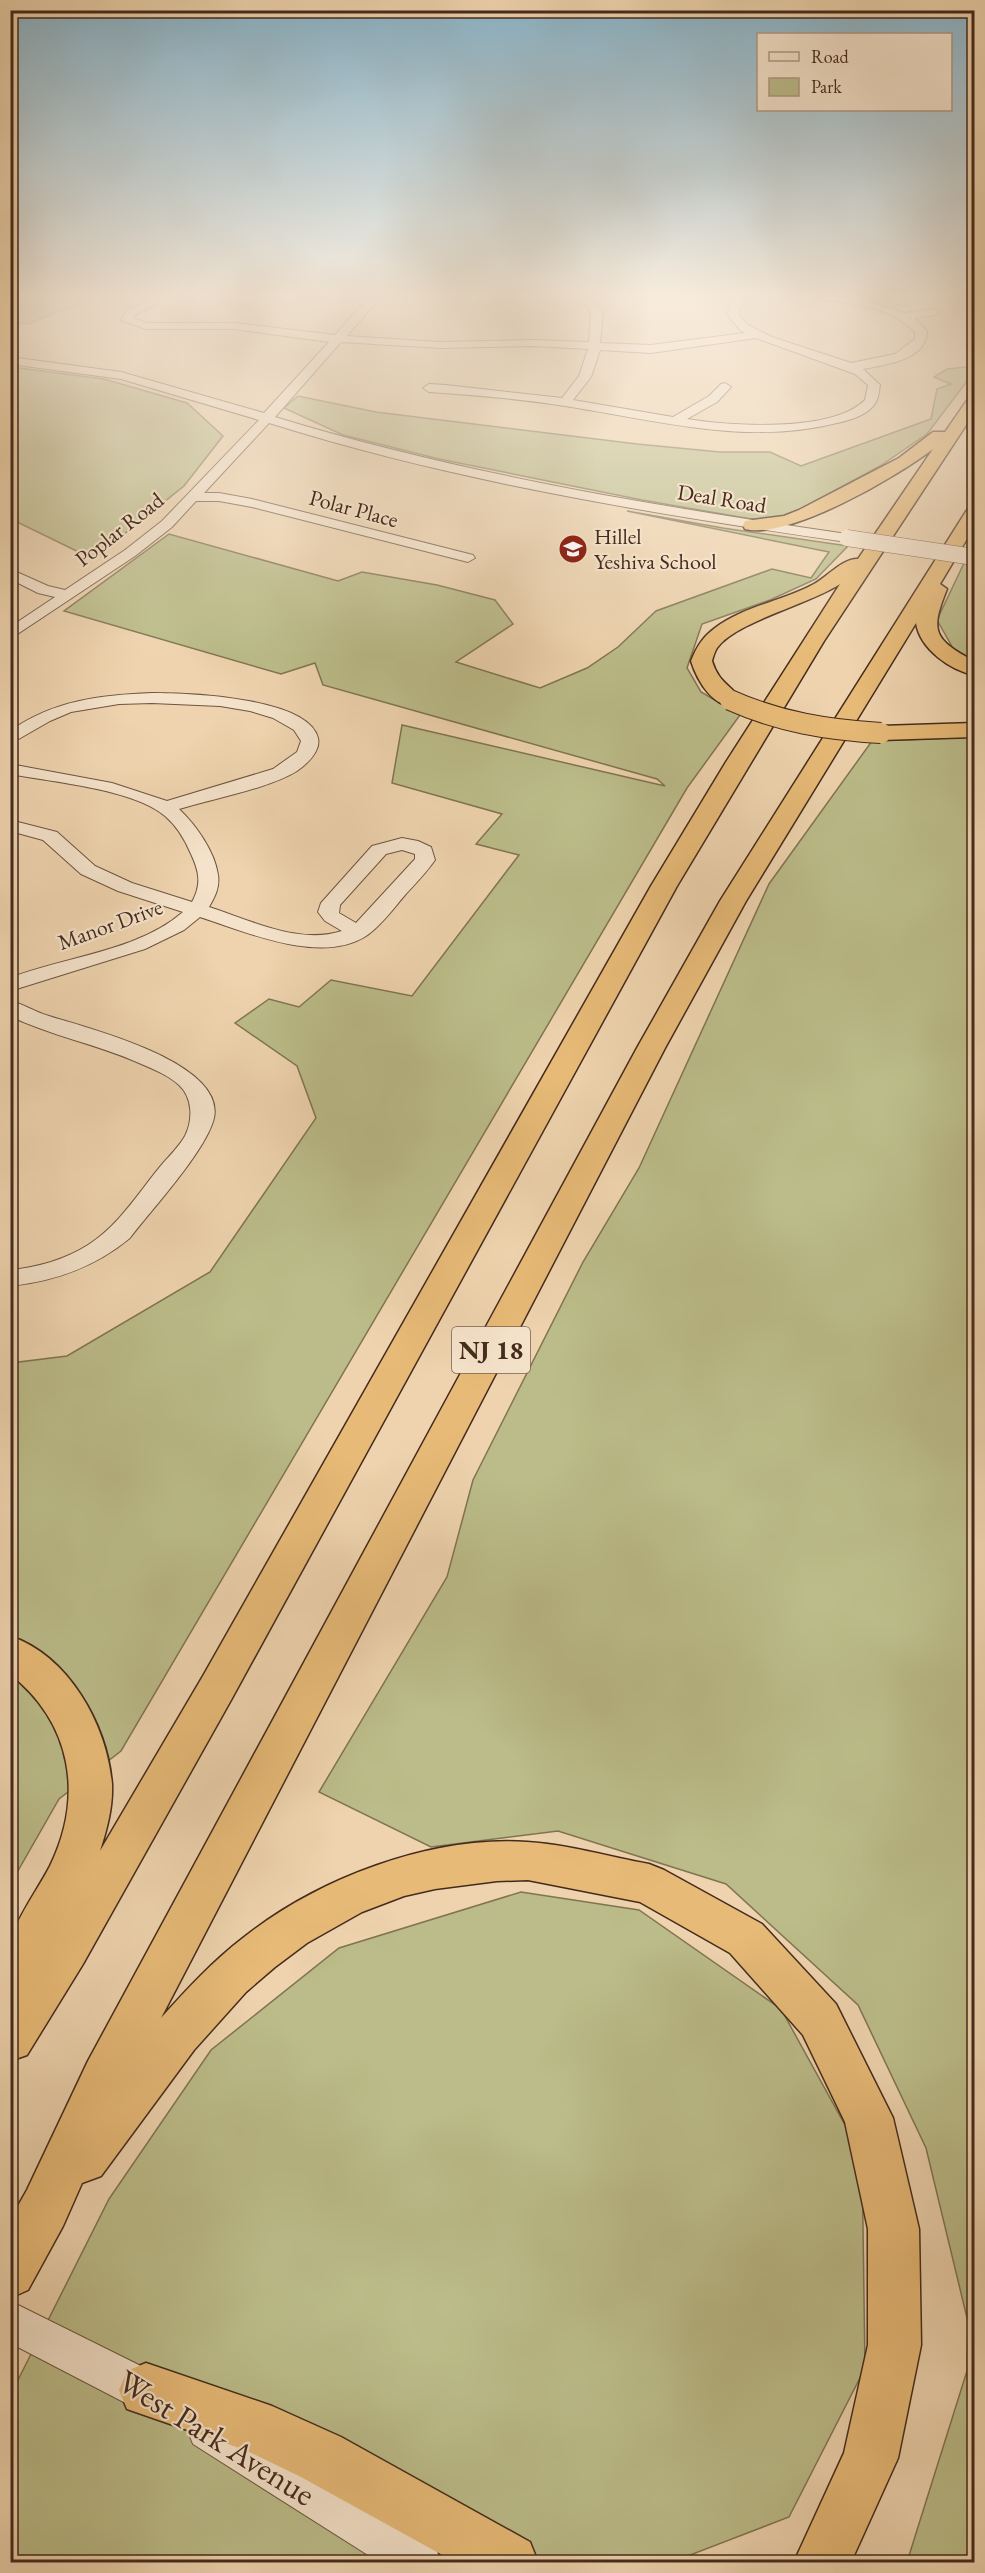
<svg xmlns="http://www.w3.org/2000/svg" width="985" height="2573" font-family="'EB Garamond',serif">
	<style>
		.green { fill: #bbbc89; stroke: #807453; stroke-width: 1.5 }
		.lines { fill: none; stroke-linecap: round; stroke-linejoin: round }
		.minor-casing { stroke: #6e5541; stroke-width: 2 }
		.highway-casing { stroke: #442b1d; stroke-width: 3 }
		.minor { fill: #f4e2ca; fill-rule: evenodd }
		.highway { fill: #e7ba77; fill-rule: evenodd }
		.minor-bridge-casing { stroke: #6e5541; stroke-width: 17; stroke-linecap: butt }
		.highway-bridge-casing { stroke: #442b1d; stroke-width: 22; stroke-linecap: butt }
		.minor-bridge { stroke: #f4e2ca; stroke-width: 16 }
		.highway-bridge { stroke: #e7ba77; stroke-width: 20 }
		.labels { text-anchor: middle; stroke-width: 4.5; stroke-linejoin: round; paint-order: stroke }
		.far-street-label { font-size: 22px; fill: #442b1d; stroke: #f4e2ca }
		.far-poi-label { font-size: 22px; fill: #442b1d; stroke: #f4e2ca; text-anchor: start }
		.shield { fill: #f4e2ca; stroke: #796251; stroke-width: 1.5 }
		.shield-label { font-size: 26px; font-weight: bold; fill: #442b1d }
		.near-street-label { font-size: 33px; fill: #442b1d; stroke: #f4e2ca }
	</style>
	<rect width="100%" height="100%" fill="#eed3ae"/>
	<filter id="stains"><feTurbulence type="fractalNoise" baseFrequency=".00333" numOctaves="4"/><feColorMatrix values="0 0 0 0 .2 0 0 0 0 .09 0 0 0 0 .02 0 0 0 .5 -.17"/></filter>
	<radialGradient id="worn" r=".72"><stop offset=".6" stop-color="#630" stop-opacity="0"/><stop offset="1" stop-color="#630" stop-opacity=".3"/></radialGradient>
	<path class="green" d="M11,296H97L28,324L11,322Z
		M974,366V372L927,434L880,466L780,520L763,521L642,500L439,459L343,435L284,408L298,396L376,412L637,444L720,452H770L801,466L931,419L937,389L951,384L934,377L947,369Z
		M11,367L104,379L187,403L223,436L184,486L93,559L11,519Z
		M627,511L723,528L848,546L816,579L770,600L702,624L687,668L701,692L740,715L687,788L121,1751L59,1799L11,1883V1363L67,1356L210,1272L316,1118L297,1066L235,1023L269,999L299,1007L331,980L412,996L519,855L476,844L502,814L392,783L402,725L665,786L657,779L323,685L315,663L281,674L64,611L169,534L338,581L362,572L437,585L495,600L513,624L456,662L540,688L587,668L618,647L656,611L772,569L811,578L829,552Z
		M965,561L974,563V660L954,650L937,620Z
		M974,737V2562H907L967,2371L968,2322L926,2148L858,2005L726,1884L558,1831L431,1847L319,1792L447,1577L473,1480L583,1262L639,1168L769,884L872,741Z
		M521,1892L639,1910L781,2009L862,2156L865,2368L789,2517L672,2562H11V2400L18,2380L109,2199L211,2050L339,1948Z"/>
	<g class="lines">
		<g class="minor-casing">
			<path id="minor" d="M160,296H174L136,314L133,318L147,323H235L335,335L364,303L337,299L332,296H381L347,336L440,342L533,340L589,342L591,313L580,296H590L603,313L600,343L651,345L745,333L740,330L727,314L736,296H746L738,314L748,325L772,337L851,363L895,354L915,339V332C890,305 849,303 815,299L810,296L857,298L905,313L934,309L940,312L934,315L914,318L927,331C927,360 885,365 863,369L880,385C879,390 879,397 876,402C869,415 850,420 837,423C746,446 655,420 565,406C520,399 475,395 429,392L423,388L429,384L446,385L562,398L579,376L588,349L533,346L440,348L341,342L275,417C461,474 654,506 847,534L854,538L852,541L847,542C653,514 457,482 269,423L204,493H219L252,499L473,555L475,558L468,562L252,507L219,501H196L172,527L135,556L10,639V627L55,597L38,593L10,579V569L48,586L65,590L125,550L162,521L259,420L121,379L10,364V357L121,372L264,413L329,342L235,329H146L121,320L127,310ZM756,338L855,374L868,385L865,400C832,433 731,426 687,419L717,402L731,387L725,383L721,384L709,396L673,417L573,400L591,377L600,350L651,353Z
				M10,322L17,323L19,325L10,328Z
				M152,693C186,693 308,697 318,738C321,751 307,764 297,771C270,788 212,799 179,809C196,825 215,852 218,875C220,887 215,897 209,907C250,920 298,945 342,931L325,921L318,912L321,903L372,846L402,838L418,841L431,847L435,860C426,873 415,884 405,895C393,909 381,926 366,936C321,965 246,932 200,917L184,930L145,949L10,991V978C66,956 137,952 183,912L118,891L81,874L43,840L10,831V820L57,832L95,866L132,883L192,902C202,884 199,871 191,854C185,840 177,826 165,816C134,789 52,782 10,774V764L112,783L167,801L273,769L297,752L301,741L294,730L273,718L250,711L220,706L152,703L119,704L71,712L50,721L10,744V731C54,700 101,695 152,693ZM402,850L415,854V859L356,923L339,913L340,905L386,854Z
				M10,1001C24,1004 35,1012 49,1016C87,1028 226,1062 214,1118C206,1151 152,1209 130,1238C95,1267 56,1281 10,1286V1270C39,1267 64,1260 88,1245C118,1226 137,1195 159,1168C167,1158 179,1147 185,1136C193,1120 193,1098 179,1085C168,1075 153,1069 139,1063C97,1044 51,1036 10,1016Z
				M10,2301L169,2380L175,2395L169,2410L154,2416L139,2410L10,2343Z
				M208,2408L223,2414L435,2546L441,2562H379L193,2444L187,2429L193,2414Z"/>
		</g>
		<g class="highway-casing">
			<path id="highway" d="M974,397V413L824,641L677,886L231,1700L83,1964L27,2055L10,2061C10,2031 10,2000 10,1970C10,1960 8,1947 11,1938C20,1913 38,1889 50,1866C84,1796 72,1723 10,1674V1636C69,1656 107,1725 112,1784C113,1807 107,1829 100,1851L203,1676L651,886L726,762L840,584C810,604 735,622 717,648C715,651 713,657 712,661C719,683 729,683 741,700L738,705C714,711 697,680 691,661C697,646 703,637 715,628C744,606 783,601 814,584C827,577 843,558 858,559L933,449C898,476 789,540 745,529L743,525L745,521L784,516L799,510L899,458L933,432H945L968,399Z
				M974,508V527L940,584L947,589C930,631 933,639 974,661V675C950,670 920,649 916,623L746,901L665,1048L161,2018C187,1989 213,1961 243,1938C317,1879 431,1835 527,1842C565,1844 611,1857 649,1864L664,1870L762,1924L836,2004L893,2118L919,2229L921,2345L898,2458L851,2562H794L844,2453L868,2345V2229L845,2122L803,2035L730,1953L640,1902L528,1880L497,1881L435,1889L404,1896L362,1912L307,1943L275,1967L246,1992L194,2050L101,2176L82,2183L63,2226L28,2290L10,2298V2220L27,2190L88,2061L637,1048L720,901L965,513L968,509Z
				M974,723V737L881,740L873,738L870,733L873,728L881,726Z
				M146,2363L272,2406L341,2437L530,2542L538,2562H455L301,2477L245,2450L127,2409L119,2390L127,2371Z"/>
		</g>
		<use href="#minor" class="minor"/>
		<use href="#highway" class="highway"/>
		<g class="minor-bridge-casing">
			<path id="minor-bridge" d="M847,538L974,557"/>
		</g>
		<g class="highway-bridge-casing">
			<path id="highway-bridge" d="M730,700C779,722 828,730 881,733"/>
		</g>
		<use href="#minor-bridge" class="minor-bridge"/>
		<use href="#highway-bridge" class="highway-bridge"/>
	</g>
	<linearGradient id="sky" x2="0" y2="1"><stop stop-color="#89b6ce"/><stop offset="0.45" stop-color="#f7ebdb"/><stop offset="1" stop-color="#f7ebdb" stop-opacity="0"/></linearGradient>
	<rect width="985" height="656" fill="url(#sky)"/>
	<defs>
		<g id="school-disc" transform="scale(1.5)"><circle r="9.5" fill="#8f2418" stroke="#f4e2ca"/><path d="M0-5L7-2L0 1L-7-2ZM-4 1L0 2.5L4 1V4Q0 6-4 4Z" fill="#fff"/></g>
	</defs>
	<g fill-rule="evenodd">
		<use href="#school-disc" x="573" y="549"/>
	</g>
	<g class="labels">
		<g class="far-street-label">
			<text transform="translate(722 498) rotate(9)" y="8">Deal Road</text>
			<text transform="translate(354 508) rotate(15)" y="8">Polar Place</text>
			<text transform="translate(119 529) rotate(-38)" y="8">Poplar Road</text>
			<text transform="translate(110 924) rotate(-20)" y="8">Manor Drive</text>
		</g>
		<g class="far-poi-label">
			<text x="594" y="544">Hillel<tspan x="594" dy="25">Yeshiva School</tspan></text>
		</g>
		<rect class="shield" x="452" y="1327" width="78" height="46" rx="4.5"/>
		<g class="shield-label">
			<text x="491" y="1359">NJ 18</text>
		</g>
		<g class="near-street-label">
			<text transform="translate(217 2437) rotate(32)" y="12">West Park Avenue</text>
		</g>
	</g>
	<rect width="985" height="2573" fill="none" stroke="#eed3ae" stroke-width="36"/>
	<rect x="12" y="12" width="961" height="2549" fill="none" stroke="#442b1d" stroke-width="3"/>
	<rect x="18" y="18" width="949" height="2537" fill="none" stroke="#442b1d" stroke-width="1.5"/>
	<rect x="757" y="33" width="195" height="78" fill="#f4e2ca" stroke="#ae9985" stroke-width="1.5"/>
	<rect x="769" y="52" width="30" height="9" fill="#f4e2ca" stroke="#ae9985" stroke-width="1.5"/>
	<text x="811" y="63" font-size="18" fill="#442b1d">Road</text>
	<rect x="769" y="78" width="30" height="18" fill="#bbbc89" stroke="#ae9985" stroke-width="1.5"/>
	<text x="811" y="93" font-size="18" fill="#442b1d">Park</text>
	<rect width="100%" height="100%" filter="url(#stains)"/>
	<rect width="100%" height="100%" fill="url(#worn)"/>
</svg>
